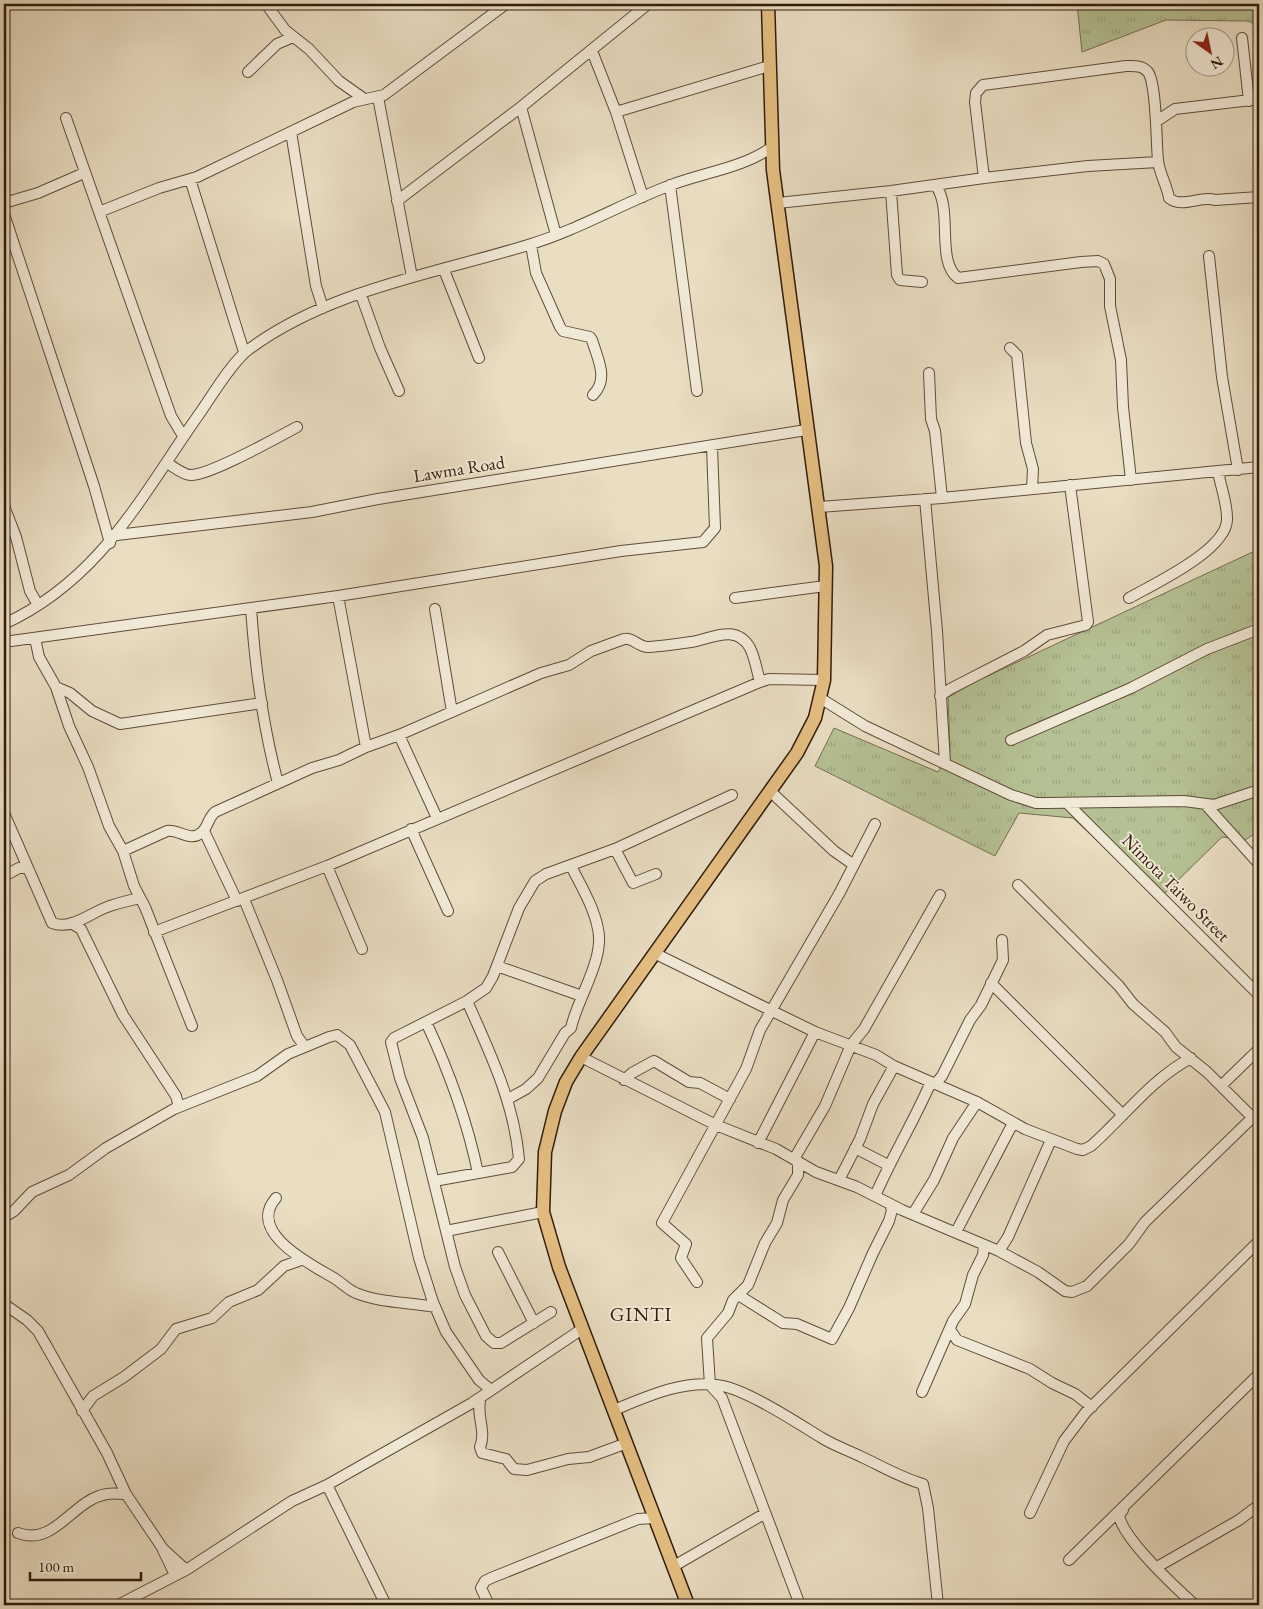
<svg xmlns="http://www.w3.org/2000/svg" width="1263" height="1609" font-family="'EB Garamond',serif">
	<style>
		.grass { fill: url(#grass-tufts); stroke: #746e50 }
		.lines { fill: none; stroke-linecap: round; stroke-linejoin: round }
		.minor-casing { stroke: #604c3a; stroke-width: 12 }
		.major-casing { stroke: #321c0c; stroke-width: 15 }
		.minor { stroke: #f1e9d7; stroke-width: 10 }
		.major { stroke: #e4be81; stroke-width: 12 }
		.labels { text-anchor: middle; stroke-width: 4; stroke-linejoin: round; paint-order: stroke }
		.street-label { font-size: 18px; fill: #321c0c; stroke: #f1e9d7 }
		.quarter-label { font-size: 20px; letter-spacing: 1px; fill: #321c0c; stroke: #f1e9d7 }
	</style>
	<defs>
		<pattern id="grass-tufts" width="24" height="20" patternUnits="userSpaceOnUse" patternTransform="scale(1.25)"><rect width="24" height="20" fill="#b5c194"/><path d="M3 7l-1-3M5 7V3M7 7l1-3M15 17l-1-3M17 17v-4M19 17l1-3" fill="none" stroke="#9ca57e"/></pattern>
	</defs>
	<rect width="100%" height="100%" fill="#e9ddc2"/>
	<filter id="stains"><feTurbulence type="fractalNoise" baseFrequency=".004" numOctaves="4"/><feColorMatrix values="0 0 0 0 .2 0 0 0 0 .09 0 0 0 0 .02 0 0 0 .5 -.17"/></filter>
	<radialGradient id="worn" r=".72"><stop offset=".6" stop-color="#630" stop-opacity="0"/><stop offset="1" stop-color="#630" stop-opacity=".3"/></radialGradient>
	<path class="grass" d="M1077,4H1259V26L1248,21L1166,20L1082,52Z
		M1259,549V831L1245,840L1222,837L1159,899L1073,818L1019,813L995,856L815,766L834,728L938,772L950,752L948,697L979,680Z"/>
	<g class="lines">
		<g class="minor-casing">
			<path id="minor" d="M266,4L285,30L309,49L339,81L363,98
				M1242,38L1249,101
				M592,51L616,112L643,197
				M248,72L277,44L293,37
				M378,97L412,277
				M521,107L556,235
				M616,112L769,66
				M66,118L171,416L183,436
				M1157,121L1175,109L1259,99
				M291,132L316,286L323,308
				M984,178L975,102L976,93L983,85L1126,66C1134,66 1142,65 1148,72C1157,85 1156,143 1158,160C1159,173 1167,185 1169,198C1182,209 1201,195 1215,200L1259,197
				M190,179L244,352
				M670,185L697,391
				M935,185C954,207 935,261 958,278L1081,262L1098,261L1104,264L1110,279V306L1121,360L1123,407L1131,480
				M891,191L897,275L900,280L922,282
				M397,201L521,107L648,4
				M4,203L38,193L84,173
				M778,203L891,191L984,178L1088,166L1158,162
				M99,212L159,188L197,177L353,102L384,95L506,4
				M4,214L94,486L110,543
				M531,245L536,273L560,327L563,331L590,337L592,340C598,360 609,379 593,395
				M1209,256L1222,377L1238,470
				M444,270L479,358
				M361,295L380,348L399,391
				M1010,348L1017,355L1026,443L1033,469L1032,489
				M929,373L931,419L935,431L942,498
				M167,463C174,467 183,475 191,475C211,475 276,438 297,427
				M925,499L937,631L945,763
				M4,506L16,537L30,591L38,605
				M819,507L942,498L1259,467
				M117,535L312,512L378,499L806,430
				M338,596L366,747
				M735,598L825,586
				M1129,598C1154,584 1229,549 1227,518C1227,503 1221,487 1218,472
				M251,608C255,666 263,727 278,783
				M435,609L452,712
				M4,624C102,579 143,493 202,410C213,394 233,361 248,350C328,290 434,274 528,245C578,230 623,203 671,185C705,172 743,168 772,147
				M35,638L39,657L56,687L69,726L88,767L109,826L123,851L134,886L145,907L192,1026
				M4,642L338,596L621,551L703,542L715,528L712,446
				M56,687L70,693L92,711L120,724L262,703
				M940,696L950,689L1024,651L1047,635L1086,625L1088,622L1070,485
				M820,698L865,726L1011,795L1036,803H1047L1184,801L1214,805L1259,790
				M399,735L437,818
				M1011,740L1131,688L1207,649L1259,629
				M770,791L834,851L854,865
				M1068,804L1259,995
				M1205,804L1259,864
				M4,813L52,923C73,931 93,910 113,905C122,902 131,900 140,898
				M411,829L448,911
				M204,831L237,901
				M615,849L633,883L656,874
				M123,851L167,831C179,829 191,843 202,832C208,827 208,818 215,812L312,768L339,760L366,747L399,735L541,673L569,665L591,651L624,639C633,637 639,648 649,647C662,646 677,644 691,642C711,639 736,623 750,648C755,658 757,671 760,682
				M327,866L362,949
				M4,876L19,868H27
				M1018,885L1119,986L1133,1004L1165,1032L1176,1047L1207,1072L1259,1124
				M244,899L277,980L297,1036L305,1047
				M71,923L81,929L123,1015L176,1096L179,1107
				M154,932L327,866L760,682L769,679L824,680
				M654,953L815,1032L876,1055L894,1066L977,1102L1025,1129L1077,1149L1083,1150L1091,1146C1125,1116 1150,1080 1191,1058
				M497,966L582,996
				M991,983L1123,1115
				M426,1022C449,1071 467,1120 478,1173
				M581,1057L716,1125L776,1149L816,1172L857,1187L902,1210L999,1251L1038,1272L1065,1291L1072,1292L1087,1286L1129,1244L1145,1222L1253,1117
				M624,1080L632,1073L654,1061L689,1082L700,1083L730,1099
				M935,1084L942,1076L970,1020L981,1005L1003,960L1002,940
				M1222,1085L1259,1049
				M508,1099L526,1089L538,1078L565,1033L571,1028C577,999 605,959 598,929C594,907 581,886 571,866
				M758,1143L815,1032
				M855,1148L888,1165
				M794,1159L825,1106L851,1045L864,1029L940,895
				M798,1161V1175L783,1200L777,1223L765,1243L748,1285L733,1300L728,1313L707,1338L710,1385L722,1398L800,1605
				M839,1180L860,1139L873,1104L894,1066
				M434,1181L512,1167L519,1159C514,1102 490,1053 467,1001
				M875,1196C892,1157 914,1121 931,1082
				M276,1198C246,1232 310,1264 334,1278C342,1283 348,1290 356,1293C380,1303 409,1302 435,1307
				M913,1214L934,1180L953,1138L977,1102
				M4,1217L14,1211L32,1192L69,1175L106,1148L174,1109L257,1076L288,1054L329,1037L337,1035L350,1045L385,1112L419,1258L433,1302L446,1332L479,1380L491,1390
				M446,1231L543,1212
				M956,1232L1013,1123
				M999,1251L1008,1237L1051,1140
				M498,1252L534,1323
				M697,1282L681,1258L686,1244L662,1223L746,1069L760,1030L839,894L875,824
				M740,1296L783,1323L797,1324L832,1339L849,1308L873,1253L889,1221L892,1210L890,1204
				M4,1304L27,1320L38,1331L107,1453L126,1494L163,1549L186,1570
				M551,1312L501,1343H494L486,1336L465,1295L455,1267L423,1138L400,1078L391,1042L394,1038L467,1001L486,988L493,976L519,908L535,881L546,874L615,849L732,795
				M951,1331L957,1340L1030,1369L1052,1383L1075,1394L1092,1407
				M922,1392L953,1321L965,1304L973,1275L983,1255L984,1245
				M481,1397C475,1414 487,1431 480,1447L482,1453L506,1459L514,1469L527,1470L568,1459L589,1457L627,1443
				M614,1410C646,1397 682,1380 717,1385C745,1388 797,1423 822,1438C835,1446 850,1451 864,1458C883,1467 902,1478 923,1484L928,1508L938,1605
				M82,1411L93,1396L124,1377L161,1349L176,1329L212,1318L229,1302L258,1290L284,1266L301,1260
				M327,1485L386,1605
				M1123,1510L1119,1515C1122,1538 1177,1589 1195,1605
				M1030,1513L1064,1441L1086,1412L1259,1241
				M18,1533C55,1547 73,1499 107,1494C113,1493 120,1494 126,1494
				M163,1550L175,1575
				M1069,1560L1259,1374
				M674,1566L764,1514
				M1157,1567L1239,1520L1259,1505
				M118,1605L186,1570L292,1501L327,1485L472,1403L582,1329
				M489,1605L481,1588L485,1581L491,1578L638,1519L655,1518"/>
		</g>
		<g class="major-casing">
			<path id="major" d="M688,1605L559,1267L543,1212L545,1152L555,1111L566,1082L581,1057L797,753L815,718L824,680L826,566L773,170L768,4"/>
		</g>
		<use href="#minor" class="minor"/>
		<use href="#major" class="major"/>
	</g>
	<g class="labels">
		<g class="street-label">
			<text transform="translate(459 469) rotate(-9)" y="6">Lawma Road</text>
			<text transform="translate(1176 888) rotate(45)" y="6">Nimota Taiwo Street</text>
		</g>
		<g class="quarter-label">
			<text x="641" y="1321">GINTI</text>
		</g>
	</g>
	<rect width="1263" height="1609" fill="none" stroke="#e9ddc2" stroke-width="20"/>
	<rect x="5" y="5" width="1253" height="1599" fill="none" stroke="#321c0c" stroke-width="2.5"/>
	<rect x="10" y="10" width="1243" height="1589" fill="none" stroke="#321c0c"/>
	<g transform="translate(1210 52) rotate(147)"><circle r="24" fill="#f1e9d7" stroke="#a59786"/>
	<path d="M0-4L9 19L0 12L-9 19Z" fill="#8f2418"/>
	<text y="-8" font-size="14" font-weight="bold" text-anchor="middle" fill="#321c0c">N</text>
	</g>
	<path d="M30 1572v8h111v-8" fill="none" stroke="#321c0c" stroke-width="2.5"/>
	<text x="38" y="1572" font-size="15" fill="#321c0c" stroke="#f1e9d7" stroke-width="4" paint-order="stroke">100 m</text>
	<rect width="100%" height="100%" filter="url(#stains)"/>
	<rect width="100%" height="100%" fill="url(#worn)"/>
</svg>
